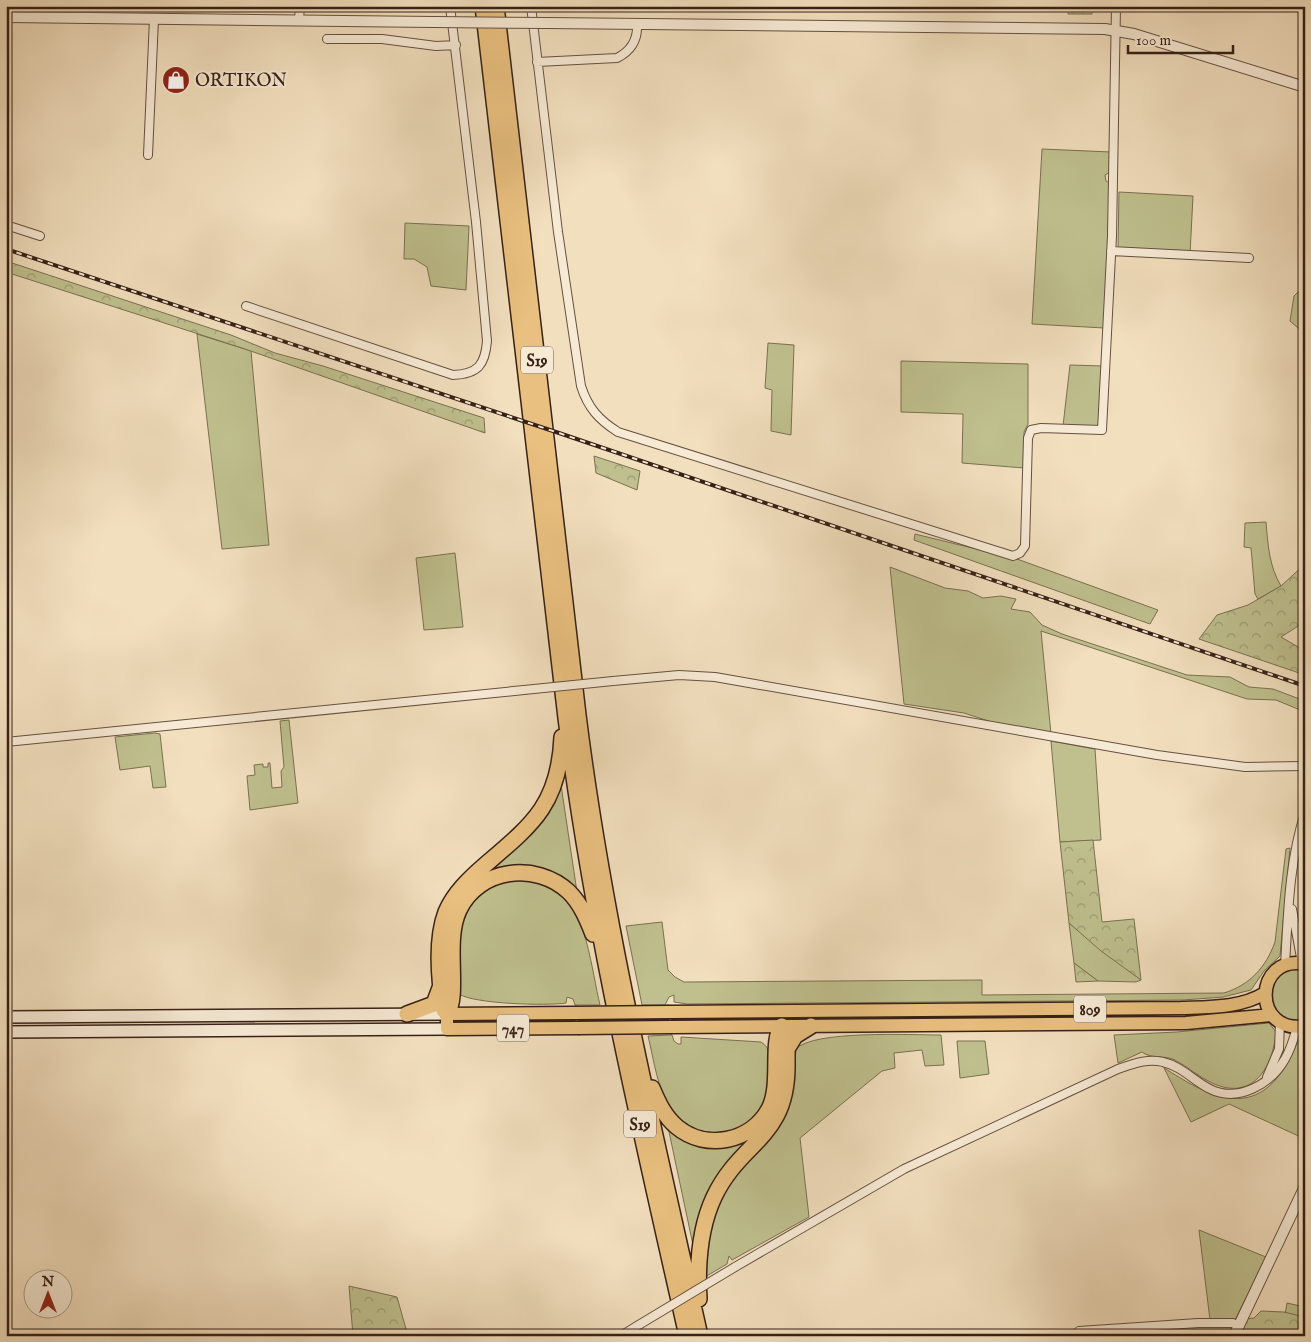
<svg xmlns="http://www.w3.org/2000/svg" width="1311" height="1342" font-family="'IM FELL English',serif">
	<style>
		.green { fill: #bfc08e; stroke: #7b7052 }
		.forest { fill: url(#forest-crowns); stroke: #7b7052 }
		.park { fill: url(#park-dots); stroke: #7b7052 }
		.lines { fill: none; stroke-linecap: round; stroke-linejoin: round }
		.minor-casing { stroke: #665040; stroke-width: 10 }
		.tertiary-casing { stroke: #665040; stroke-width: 12 }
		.secondary-casing { stroke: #372116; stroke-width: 14 }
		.primary-casing { stroke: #372116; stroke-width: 15 }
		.motorway-casing { stroke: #372116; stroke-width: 18 }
		.minor { stroke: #f7ead5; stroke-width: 8 }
		.tertiary { stroke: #f7ead5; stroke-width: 10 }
		.secondary { stroke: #f7ead5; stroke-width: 11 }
		.primary { stroke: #e9c07f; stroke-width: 12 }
		.motorway { stroke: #e9c07f; stroke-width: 15 }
		.rail-casing { stroke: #372116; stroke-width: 4 }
		.rail { stroke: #f7ead5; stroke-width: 2; stroke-dasharray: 5.5; stroke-linecap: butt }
		.minor-bridge-casing { stroke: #665040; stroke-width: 10; stroke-linecap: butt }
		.tertiary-bridge-casing { stroke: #665040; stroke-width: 12; stroke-linecap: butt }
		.primary-bridge-casing { stroke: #372116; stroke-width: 15; stroke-linecap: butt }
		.minor-bridge { stroke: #f7ead5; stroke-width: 8 }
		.tertiary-bridge { stroke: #f7ead5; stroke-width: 10 }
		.primary-bridge { stroke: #e9c07f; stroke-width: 12 }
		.labels { text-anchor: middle; stroke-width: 4; stroke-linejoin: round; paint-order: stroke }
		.shield { fill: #f7ead5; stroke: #715d4f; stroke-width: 1 }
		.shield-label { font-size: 16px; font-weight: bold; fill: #372116 }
		.poi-label { font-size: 18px; fill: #372116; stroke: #f7ead5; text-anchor: start }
	</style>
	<defs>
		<pattern id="forest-crowns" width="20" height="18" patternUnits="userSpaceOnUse" patternTransform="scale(1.25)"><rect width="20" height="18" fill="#bfc08e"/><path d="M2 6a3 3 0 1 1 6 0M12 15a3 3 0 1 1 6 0" fill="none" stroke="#9c9c73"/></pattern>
		<pattern id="park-dots" width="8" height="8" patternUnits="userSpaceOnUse" patternTransform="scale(1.25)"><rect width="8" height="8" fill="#bfc08e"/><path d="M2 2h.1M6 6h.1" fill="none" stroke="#9c9c73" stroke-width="1.8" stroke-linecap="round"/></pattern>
	</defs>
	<rect width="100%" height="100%" fill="#f2dfbe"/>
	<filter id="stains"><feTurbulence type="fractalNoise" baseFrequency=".004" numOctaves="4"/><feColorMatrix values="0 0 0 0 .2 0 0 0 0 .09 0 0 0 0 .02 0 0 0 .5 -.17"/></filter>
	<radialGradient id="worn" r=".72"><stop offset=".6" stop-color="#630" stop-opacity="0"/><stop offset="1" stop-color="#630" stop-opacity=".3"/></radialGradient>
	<path class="green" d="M1042,149L1111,152L1112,171L1105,175L1106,181L1112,184L1104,328L1032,324Z
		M1119,192L1193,196L1190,254L1118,249Z
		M405,223L469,226L466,290L431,286L427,267L414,259H404Z
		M1305,285V334L1290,321L1294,296Z
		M197,334L251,351L269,545L222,549Z
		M768,343L794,345L791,435L771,431L772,390L765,388Z
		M901,361L1028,364V424L1024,432V468L962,463L963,414L901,412Z
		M1070,365L1103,366L1099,426L1095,429L1063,426Z
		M1266,522C1268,545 1269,566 1281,586L1258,599L1255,594L1251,548L1244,547L1245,523Z
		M915,534L1017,559L1158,610L1150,624L914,540Z
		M455,553L463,627L424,630L416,558Z
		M890,567L945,588L968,591L983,598L1001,596L1016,599L1011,609L1030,612L1042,625L1062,634L1187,675L1230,677L1249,687L1273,689L1305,701V712L1276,700L1247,699L1041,631L1051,734L1007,727L964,713L904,704Z
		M289,720L298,803L250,810L247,776L255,775L254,765L263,764V767H268V763H270L272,788L282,787L281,771L284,767L280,721Z
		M155,733L160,734L166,787L153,788L150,766L120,770L115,737Z
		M1051,741L1095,749L1101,840L1060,842Z
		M561,785L577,892C547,871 532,859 494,870L493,867C520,843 551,822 561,785Z
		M1290,848L1280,956L1264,971L1251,990L1223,997L1183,1000L687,1004L674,1002V995L669,997L665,1005H642L626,926L662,922L668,970L675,977L684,982L982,980V995L1224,993C1250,985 1266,967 1275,942L1286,849Z
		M513,879C525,879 543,881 555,887C586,905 592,973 600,1005H575L573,999L567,997L566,1003C547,1006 474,1004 459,994C457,943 452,895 513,879Z
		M1069,923L1141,980L1136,982L1098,981L1074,963Z
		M1305,968V1021C1287,1024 1261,1008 1270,987C1273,981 1278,976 1282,971Z
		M1269,1023L1276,1032C1273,1067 1253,1102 1212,1083C1199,1077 1188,1067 1175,1060C1165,1055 1150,1059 1142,1052L1118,1063L1114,1035L1177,1032Z
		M1305,1034V1139L1229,1104L1191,1122L1164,1068C1204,1093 1249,1121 1283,1070C1290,1060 1296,1040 1305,1034Z
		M672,1035L674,1041L678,1044H681V1037L761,1042C771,1048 770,1058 769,1069C769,1081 769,1095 763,1106C743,1140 691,1143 670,1109C657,1087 654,1060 648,1036Z
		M941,1035L944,1065L925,1066L922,1050L894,1053L895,1068L882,1071L800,1138L809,1217L732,1260L729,1256L727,1264L705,1277L707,1235L716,1207L730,1182L774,1134L786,1115L794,1076L796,1049C813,1030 912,1035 941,1035Z
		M957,1041H985L989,1074L960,1078Z
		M668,1127C694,1150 717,1154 750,1139L693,1245Z
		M1199,1230L1266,1257L1235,1320H1210Z
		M1287,1303L1305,1307V1336H1298L1301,1319L1285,1315Z"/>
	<path class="forest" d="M6,261L231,335L275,353L323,366L484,418L485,433L242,348L6,272Z
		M594,456L640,471L637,490L596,473Z
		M1305,564L1303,623L1281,637L1305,651V675L1199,639L1217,615L1248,605L1281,586Z
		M1093,840L1102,922L1134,919L1141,980L1101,951L1069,923L1060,842Z
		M1074,963L1098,981L1076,982Z
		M349,1286L397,1297L408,1336H353Z
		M1261,1311L1284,1312L1300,1316L1297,1336H891L1052,1332L1157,1323L1235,1320L1254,1318Z"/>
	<path class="park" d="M1068,6H1092V14H1068Z"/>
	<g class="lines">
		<g class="minor-casing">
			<path id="minor" d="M531,6L558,232L581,386C588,408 599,420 618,432L1013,556L1020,553L1025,546L1028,438L1031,430L1041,428L1102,430L1112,236L1116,6
				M299,20L300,6
				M327,39H382L436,46L456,45
				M537,62L617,58C631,51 638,40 637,24
				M148,155L154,19
				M6,225L40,236
				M1111,251L1249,258
				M246,306L453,375C478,374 485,365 487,341L476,222L450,6
				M613,681L679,675L715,677L1157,755L1245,767L1305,766
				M6,742L524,690
				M1292,909L1302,963
				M1285,965C1288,915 1289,861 1305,813
				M1267,1077L1279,1049L1280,1022
				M735,1267L904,1169L1118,1069C1133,1064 1147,1058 1163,1062C1181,1066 1194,1081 1210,1089C1238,1103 1271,1084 1285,1059C1291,1049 1294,1038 1297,1027
				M1079,1331L1198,1323H1233L1239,1326
				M621,1336L637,1326"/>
		</g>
		<g class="tertiary-casing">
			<path id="tertiary" d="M6,17L434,22
				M547,23L1105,29L1134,34L1305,87
				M1234,1336L1305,1186"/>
		</g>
		<g class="secondary-casing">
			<path id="secondary" d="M6,1017L447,1014
				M6,1032L447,1029"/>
		</g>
		<g class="primary-casing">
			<path id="primary" d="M1305,964C1253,954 1252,1035 1305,1026
				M669,1012L1181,1008C1209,1007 1241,1008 1265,993
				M575,1013L447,1014V1029L578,1028
				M672,1027L1186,1023L1272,1015"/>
		</g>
		<g class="motorway-casing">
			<path id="motorway" d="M483,6L566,718C592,927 641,1131 687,1336
				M496,6L578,715C604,924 654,1130 700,1336
				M562,737C559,804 533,824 485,865C470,878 454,893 446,912C435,941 439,980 444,1010L447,1014C460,994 444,941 459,910C479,868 536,861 569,892C581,904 587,919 593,934
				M407,1014L434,1004L440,988
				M787,1049L795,1036L811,1026
				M652,1088C658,1102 664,1116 677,1127C706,1151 751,1142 769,1109C782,1085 770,1041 782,1026C788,1038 787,1051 787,1064C788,1139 741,1140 714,1197C699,1229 697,1264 699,1299"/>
		</g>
		<use href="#minor" class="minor"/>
		<use href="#tertiary" class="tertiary"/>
		<use href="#secondary" class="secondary"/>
		<use href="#primary" class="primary"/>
		<use href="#motorway" class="motorway"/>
		<g class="rail-casing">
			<path id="rail" d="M6,249L559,433L1305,686"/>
		</g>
		<use href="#rail" class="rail"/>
		<g class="minor-bridge-casing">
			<path id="minor-bridge" d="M524,690L613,681
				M637,1326L735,1267"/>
		</g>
		<g class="tertiary-bridge-casing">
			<path id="tertiary-bridge" d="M434,22L547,23"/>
		</g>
		<g class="primary-bridge-casing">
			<path id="primary-bridge" d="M575,1013L669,1012
				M578,1028L672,1027"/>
		</g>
		<use href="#minor-bridge" class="minor-bridge"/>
		<use href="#tertiary-bridge" class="tertiary-bridge"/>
		<use href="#primary-bridge" class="primary-bridge"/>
	</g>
	<defs>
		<g id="shop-disc" transform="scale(1.4375)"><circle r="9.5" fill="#8f2418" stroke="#f7ead5"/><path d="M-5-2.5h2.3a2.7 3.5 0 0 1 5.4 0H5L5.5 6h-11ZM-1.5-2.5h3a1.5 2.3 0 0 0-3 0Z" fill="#fff"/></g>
	</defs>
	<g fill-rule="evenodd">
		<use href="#shop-disc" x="176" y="80"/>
	</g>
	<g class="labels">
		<g class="shield">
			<rect x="521" y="346.5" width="32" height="27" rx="4"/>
			<rect x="1074" y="995.5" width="32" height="27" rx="4"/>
			<rect x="497" y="1014.5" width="32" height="27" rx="4"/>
			<rect x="624" y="1110.5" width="32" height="27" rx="4"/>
		</g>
		<g class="shield-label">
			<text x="537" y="366">S19</text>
			<text x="1090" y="1015">809</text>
			<text x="513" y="1034">747</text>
			<text x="640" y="1130">S19</text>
		</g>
		<g class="poi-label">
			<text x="195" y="86">ORTIKON</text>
		</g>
	</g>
	<rect width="1311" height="1342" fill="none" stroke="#f2dfbe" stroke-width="25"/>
	<rect x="8" y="8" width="1296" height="1327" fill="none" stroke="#372116" stroke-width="2.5"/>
	<rect x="12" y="12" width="1286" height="1317" fill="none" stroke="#372116"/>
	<g transform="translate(48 1294)"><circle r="24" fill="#f7ead5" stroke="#aa9a89"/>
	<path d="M0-4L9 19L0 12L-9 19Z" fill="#8f2418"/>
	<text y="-8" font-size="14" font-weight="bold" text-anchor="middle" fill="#372116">N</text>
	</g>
	<path d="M1128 45v8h105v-8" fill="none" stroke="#372116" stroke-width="2.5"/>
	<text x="1136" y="45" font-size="15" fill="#372116" stroke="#f7ead5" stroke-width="4" paint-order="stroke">100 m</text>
	<rect width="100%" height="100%" filter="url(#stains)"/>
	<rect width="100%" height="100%" fill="url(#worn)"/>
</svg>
